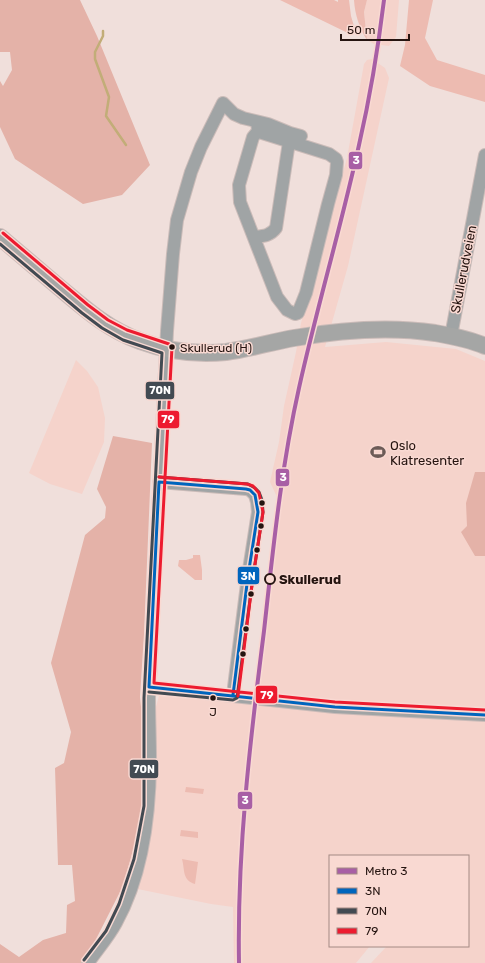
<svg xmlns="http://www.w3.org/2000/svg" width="485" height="963" font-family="Rubik,sans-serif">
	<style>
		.built { fill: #f5d3cb }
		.green { fill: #edbbb1 }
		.forest { fill: #e4b2a8 }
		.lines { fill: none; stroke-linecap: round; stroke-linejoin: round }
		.stream { stroke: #c2ad78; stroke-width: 2.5 }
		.minor-casing { stroke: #cabbb8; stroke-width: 14 }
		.major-casing { stroke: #cabbb8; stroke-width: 18 }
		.minor { stroke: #a0a4a5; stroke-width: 12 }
		.major { stroke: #a5a6a5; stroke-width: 16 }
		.bus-1-casing { stroke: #f9d9d2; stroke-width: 6 }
		.bus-2-casing { stroke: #f9d9d2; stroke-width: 6 }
		.bus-3-casing { stroke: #f9d9d2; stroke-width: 6 }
		.bus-1 { stroke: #0065bd; stroke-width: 3 }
		.bus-2 { stroke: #424a52; stroke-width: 3 }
		.bus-3 { stroke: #ed1b2f; stroke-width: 3 }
		.metro-1-casing { stroke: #f9d9d2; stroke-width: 7 }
		.metro-1 { stroke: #a85fa5; stroke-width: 4 }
		.bus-dot { fill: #251410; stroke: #f9d9d2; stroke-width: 1.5 }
		.stop-dot { fill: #f9d9d2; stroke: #251410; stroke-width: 2 }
		.labels { text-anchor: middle; stroke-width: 3; stroke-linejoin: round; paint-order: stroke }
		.bus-label { font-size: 12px; fill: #251410; stroke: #f9d9d2; text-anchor: start }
		.street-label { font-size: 13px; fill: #251410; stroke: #f9d9d2 }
		.poi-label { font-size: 13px; fill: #251410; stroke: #f9d9d2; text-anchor: start }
		.stop-label { font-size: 13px; font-weight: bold; fill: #251410; stroke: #f9d9d2; text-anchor: start }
		.line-badge { stroke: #f9d9d2; stroke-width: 1.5 }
		.badge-label { font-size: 11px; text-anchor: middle; font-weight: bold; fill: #fff }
	</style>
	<rect width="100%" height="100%" fill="#f0dfdb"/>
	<path class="built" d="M367,0H399L396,37L389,46L374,44L367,40L364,12Z
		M372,59L385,68L389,78L348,266L325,347L386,342L456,349L485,361V963H371L387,946H468V856H330V946H370L356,963H234L233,907L211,904L123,886L143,814L145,746L159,696L252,704L277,505V497L270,482L279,442L284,406L296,352L301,323L347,158L364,64L367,60Z
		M76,360L87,371L98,387L105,418L104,442L82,494L50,484L29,473Z"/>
	<path class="green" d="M280,0H334L338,2V0H349L351,16L356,33L352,35Z
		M354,0H367L364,12L367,40C359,27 355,15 354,0Z
		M409,0H433L425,38L437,60L485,75V102L430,86L400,66L405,45Z
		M193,555H200L202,570V580H195L178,566L179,560H186L193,558Z
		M186,787L204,789L203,794L185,792Z
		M181,830L198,832V838L180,836Z
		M182,859L198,862L195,884C182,880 185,870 182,859Z"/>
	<path class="forest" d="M0,0H80L97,36L150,165L122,195L83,204L15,159L0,127V81L3,86L12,70L10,52H0Z
		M113,436L152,443L144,634L140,697L145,746L143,814L123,886L91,949L81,963H0V944L19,957L43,940L66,933L67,905L75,901L72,865H58L55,768L64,763L71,732L51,663L85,535L105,518L106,507L97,489Z
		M475,472H485V556H475L461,532L467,526L466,503Z"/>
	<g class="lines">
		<path class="stream" d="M103,31V36L95,52V59L109,97L106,116L126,145"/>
		<g class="minor-casing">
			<path id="minor" d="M257,122L258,131L253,137L239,185L240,202L277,297L287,310L295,314L298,313L306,293L328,204L336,175L337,162L336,159L329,154L259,132L258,131
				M254,237C263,236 270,236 276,228L289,142
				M451,336L485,155
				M159,482L246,489L250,490L255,495L257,502L258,512L248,576L233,695
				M149,687L335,707L485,715
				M88,963C97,950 108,938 116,923C143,874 150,814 150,759C150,738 149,718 149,698L167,331L173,254L177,220L191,172L201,147L223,103L234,114L243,118L268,124L290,133L301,136"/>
		</g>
		<g class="major-casing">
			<path id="major" d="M0,237C20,254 40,271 60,288C85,309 109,330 140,341C167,351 197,355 226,352C249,349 271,342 294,338C341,330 388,326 435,333C452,336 469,339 485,346"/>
		</g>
		<use href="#minor" class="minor"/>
		<use href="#major" class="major"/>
		<g class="bus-1-casing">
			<path id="bus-1" d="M159,482L246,489L250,490L255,495L258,512L248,576L233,695
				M149,687L335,707L485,715
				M149,687L159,482"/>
		</g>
		<g class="bus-2-casing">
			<path id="bus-2" d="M0,244L82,313L102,328L123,340L162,353L144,698V806L134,859L119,904L106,931L84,960
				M149,692L233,700L237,698L253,577L263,512L262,500L259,492L255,488L248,484L159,477"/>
		</g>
		<g class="bus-3-casing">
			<path id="bus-3" d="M3,233L88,305L108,320L127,330L169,344L172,347L154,683L335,702L485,710
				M159,477L247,484L253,486L259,493L263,512L253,577L238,696"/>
		</g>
		<use href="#bus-1" class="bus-1"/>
		<use href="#bus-2" class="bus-2"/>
		<use href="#bus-3" class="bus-3"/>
		<g class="metro-1-casing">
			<path id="metro-1" d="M239,963C237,851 250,741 264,631C273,550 281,468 299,388C317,307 341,227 359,145C370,97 378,49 384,0"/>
		</g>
		<use href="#metro-1" class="metro-1"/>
	</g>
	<defs>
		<g id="stadium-bare" transform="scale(1.2)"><path d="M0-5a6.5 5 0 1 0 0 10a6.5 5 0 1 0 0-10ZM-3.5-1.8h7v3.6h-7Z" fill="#6c5b57" stroke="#f9d9d2" stroke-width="2.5" paint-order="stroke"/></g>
	</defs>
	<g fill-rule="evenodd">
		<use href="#stadium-bare" x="378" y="452"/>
	</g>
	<g class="bus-dot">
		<circle cx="172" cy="347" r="3.5"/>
		<circle cx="262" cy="503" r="3.5"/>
		<circle cx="261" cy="526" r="3.5"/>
		<circle cx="257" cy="550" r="3.5"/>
		<circle cx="251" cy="594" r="3.5"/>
		<circle cx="246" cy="629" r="3.5"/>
		<circle cx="243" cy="654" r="3.5"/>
		<circle cx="213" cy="698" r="3.5"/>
	</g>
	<circle class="stop-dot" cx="270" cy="579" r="5"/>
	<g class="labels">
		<g class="bus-label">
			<text x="180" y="352">Skullerud (H)</text>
			<text x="213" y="716" text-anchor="middle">J</text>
		</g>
		<g class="street-label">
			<text transform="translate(463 269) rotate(-79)" y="5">Skullerudveien</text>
		</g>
		<g class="poi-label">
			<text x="390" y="450">Oslo<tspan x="390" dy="15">Klatresenter</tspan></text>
		</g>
		<g class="stop-label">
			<text x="279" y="584">Skullerud</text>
		</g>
	</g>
	<g class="line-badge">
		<rect x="348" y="151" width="15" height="19" rx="4" fill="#a85fa5"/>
		<rect x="145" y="381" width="30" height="19" rx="4" fill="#424a52"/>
		<rect x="157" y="410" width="23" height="19" rx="4" fill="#ed1b2f"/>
		<rect x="275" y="468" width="15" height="19" rx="4" fill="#a85fa5"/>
		<rect x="237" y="566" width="23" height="19" rx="4" fill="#0065bd"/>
		<rect x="255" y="685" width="23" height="19" rx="4" fill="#ed1b2f"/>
		<rect x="129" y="759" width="30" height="20" rx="4" fill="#424a52"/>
		<rect x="237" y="791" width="16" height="19" rx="4" fill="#a85fa5"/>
	</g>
	<g class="badge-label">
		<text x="356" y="164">3</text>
		<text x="160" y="394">70N</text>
		<text x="168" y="423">79</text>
		<text x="283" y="481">3</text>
		<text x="248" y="580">3N</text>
		<text x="267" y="699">79</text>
		<text x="144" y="773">70N</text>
		<text x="245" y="804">3</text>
	</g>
	<rect x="329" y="855" width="140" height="92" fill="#f9d9d2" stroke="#a48a84"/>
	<rect x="337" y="868" width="20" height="6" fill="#a85fa5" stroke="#a48a84"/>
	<text x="365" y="875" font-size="12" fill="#251410">Metro 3</text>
	<rect x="337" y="888" width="20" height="6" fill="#0065bd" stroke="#a48a84"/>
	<text x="365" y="895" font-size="12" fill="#251410">3N</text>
	<rect x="337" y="908" width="20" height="6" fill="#424a52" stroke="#a48a84"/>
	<text x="365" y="915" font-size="12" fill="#251410">70N</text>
	<rect x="337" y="928" width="20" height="6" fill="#ed1b2f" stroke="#a48a84"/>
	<text x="365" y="935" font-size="12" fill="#251410">79</text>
	<path d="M341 34v6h68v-6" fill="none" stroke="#251410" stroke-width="2"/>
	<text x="347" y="34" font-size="12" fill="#251410" stroke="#f9d9d2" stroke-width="3" paint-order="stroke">50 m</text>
</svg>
